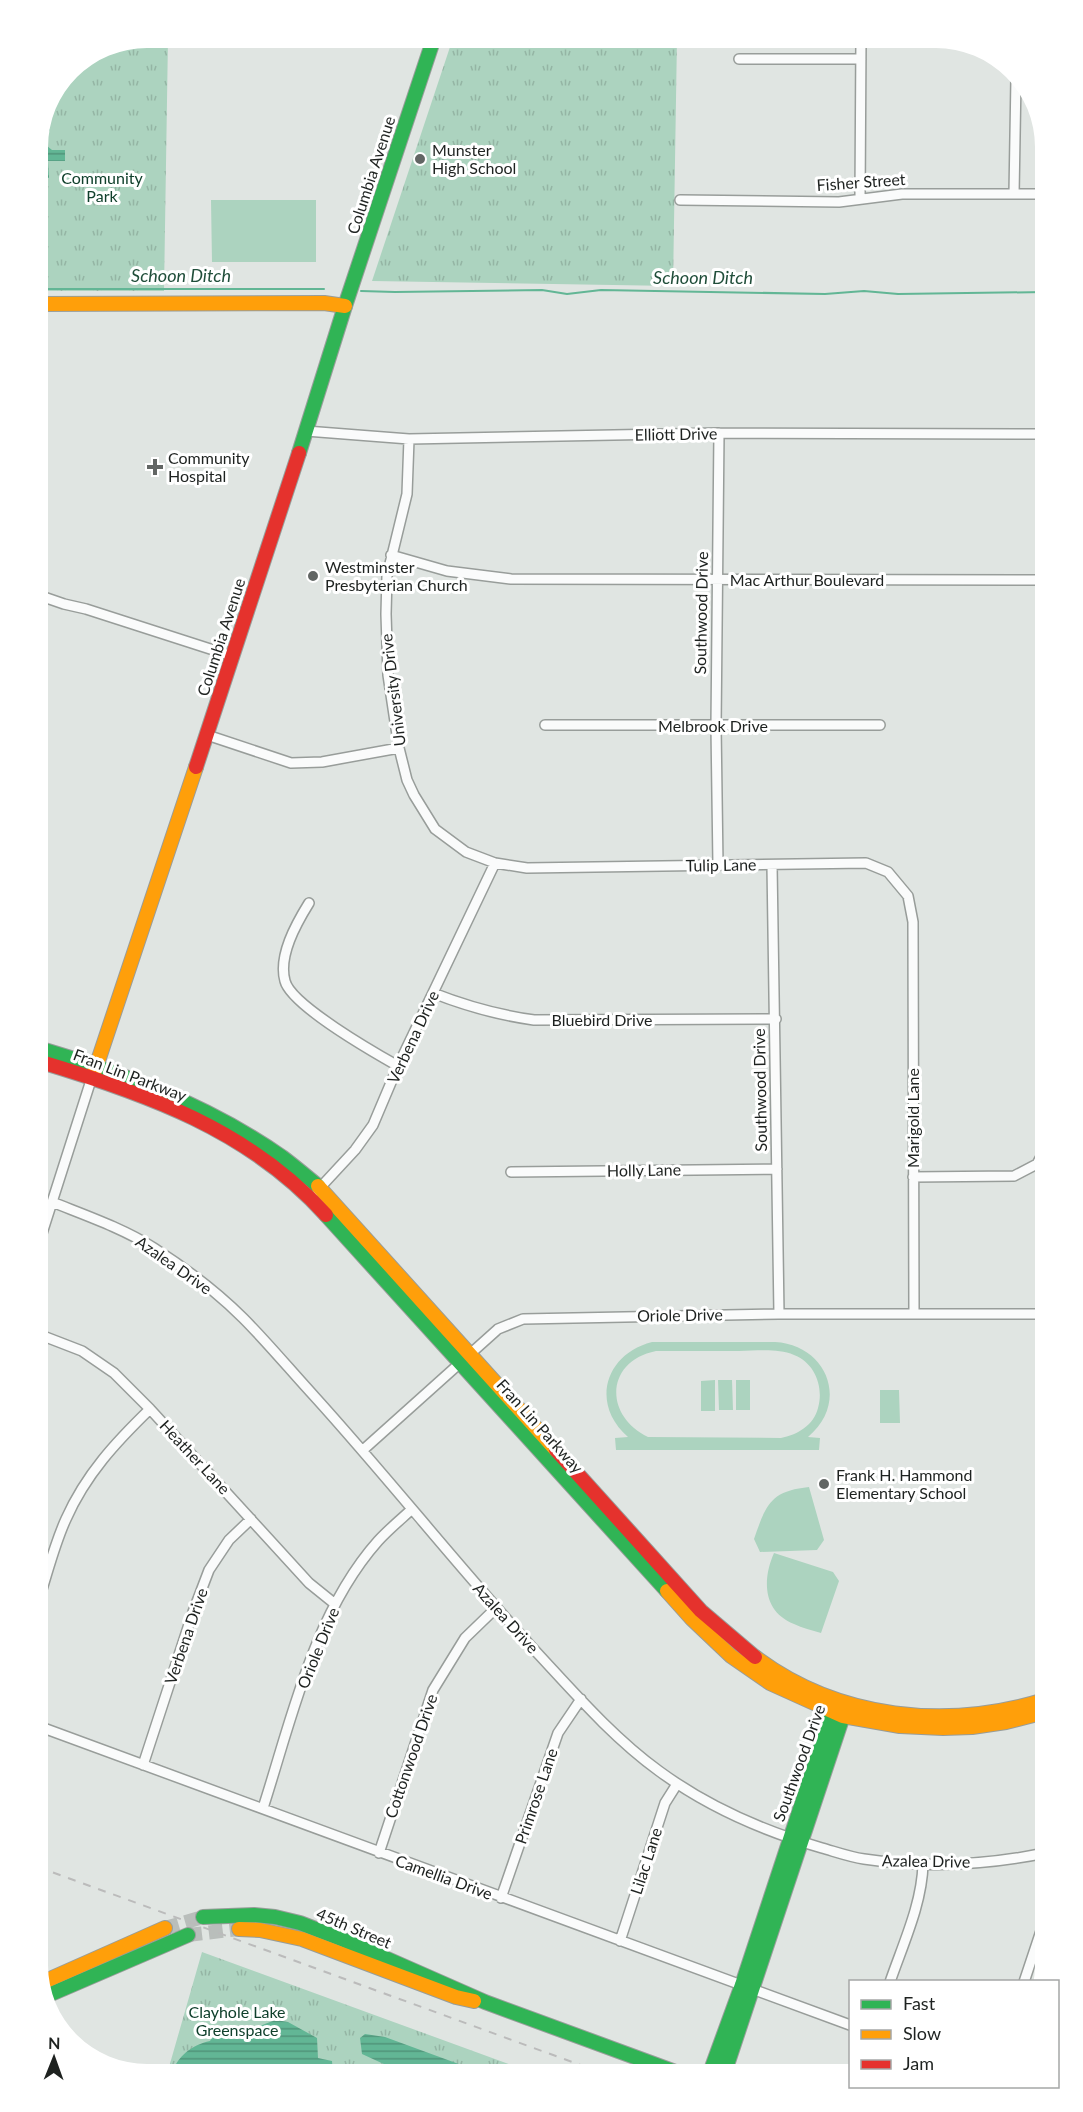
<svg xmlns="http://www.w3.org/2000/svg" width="1083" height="2112" font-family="Lato,sans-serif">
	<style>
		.green { fill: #acd3bf; fill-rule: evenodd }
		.park { fill: url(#park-tufts) }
		.water { fill: url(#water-rules) }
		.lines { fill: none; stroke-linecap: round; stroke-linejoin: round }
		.stream { stroke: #62b695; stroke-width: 2 }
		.secondary-tunnel { stroke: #b9bebb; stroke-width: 14; stroke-dasharray: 14 7; stroke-linecap: butt }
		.street-casing { stroke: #989d9a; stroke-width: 12 }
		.fast-casing { stroke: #989d9a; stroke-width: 16 }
		.slow-casing { stroke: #989d9a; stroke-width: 16 }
		.jam-casing { stroke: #989d9a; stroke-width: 16 }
		.street { stroke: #fafbfb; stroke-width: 9 }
		.fast { stroke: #30b455; stroke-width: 14 }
		.slow { stroke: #ff9f0a; stroke-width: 14 }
		.jam { stroke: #e5322d; stroke-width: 14 }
		.rail { stroke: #bbb; stroke-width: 2; stroke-dasharray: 8 8; stroke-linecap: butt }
		.poi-dot { fill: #626664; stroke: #fff; stroke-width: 2 }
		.labels { text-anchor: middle; stroke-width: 6; stroke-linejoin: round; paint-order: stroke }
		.poi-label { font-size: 16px; fill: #1e2220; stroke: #fff; text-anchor: start }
		.street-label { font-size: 16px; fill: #1e2220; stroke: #fff }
		.park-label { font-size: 16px; fill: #10402c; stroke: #fff }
		.water-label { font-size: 18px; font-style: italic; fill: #204e3a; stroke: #fff }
	</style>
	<defs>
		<pattern id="park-tufts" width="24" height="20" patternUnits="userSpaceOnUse" patternTransform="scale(1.5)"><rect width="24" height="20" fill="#acd3bf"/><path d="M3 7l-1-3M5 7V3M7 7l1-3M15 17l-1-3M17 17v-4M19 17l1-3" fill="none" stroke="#94b5a4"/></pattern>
		<pattern id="water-rules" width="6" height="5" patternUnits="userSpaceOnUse" patternTransform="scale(1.5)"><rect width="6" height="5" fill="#62b695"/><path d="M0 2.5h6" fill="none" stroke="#509479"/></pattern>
	</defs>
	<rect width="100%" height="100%" fill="#e0e5e2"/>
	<path class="green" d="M316,200V262H212L211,200Z
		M652,1342H775C827,1345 850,1402 808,1437L820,1438L819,1450H616L615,1438L628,1437C590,1404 605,1354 652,1342ZM656,1351C684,1351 711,1351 739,1351C757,1351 777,1348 794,1355C815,1363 824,1387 818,1408C814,1425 797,1435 781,1438L648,1437C603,1415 606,1361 656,1351Z
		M715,1380V1411H701V1381Z
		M718,1380H732L733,1410H719Z
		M736,1380H750V1410H736Z
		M880,1390H899L900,1423H880Z
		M809,1487L824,1540L817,1550L760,1552L754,1539C766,1505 770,1491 809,1487Z
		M774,1553L833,1572L839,1581L821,1633C812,1630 802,1628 794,1624C763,1612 762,1580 774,1553Z"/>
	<path class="park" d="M147,38H168L164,291H38V140L70,69L105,46Z
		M453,38H677L673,286L372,281Z
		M202,1952L536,2074H167Z"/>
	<path class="water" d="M44,126L50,129L47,137V146L52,150H65V161H48L49,178H38V140Z
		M276,2020L288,2022L317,2038L318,2058L332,2061L333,2074H172C177,2056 192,2045 210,2041L214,2034C231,2045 257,2025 276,2020Z
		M365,2034L385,2037L486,2074H416L399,2071L362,2054L360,2038Z"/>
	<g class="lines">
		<path class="stream" d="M38,289H324
			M361,291L395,292L542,290L567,294L601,290L825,294L864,291L898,294L1045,292"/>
		<path class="secondary-tunnel" d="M165,1928L203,1917
			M188,1935L239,1929"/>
		<g class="street-casing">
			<path id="street" d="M739,59H861
				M1014,194L1016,78
				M860,199L861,38
				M680,200L839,202L902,194H1045
				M306,431L409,439L719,433L1045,434
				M409,439L407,494L387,576L386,614L388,675L399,748L407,780L414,795L435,829L466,852L495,863L527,868L866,863L888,872L908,896L913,922L914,1314
				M391,555L447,571L511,579L1045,580
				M38,595L64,604L86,609L232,656
				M545,725H880
				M207,735L291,763L322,762L399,748
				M718,865L716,726L719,433
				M772,865L779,1314
				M309,903C296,924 278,956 285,981C291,1005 375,1053 398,1066
				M433,993C466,1006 498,1015 534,1020L776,1019
				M511,1172L777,1169
				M913,1177L1014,1176L1037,1164L1045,1149
				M317,1191L355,1150L373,1125L398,1066L495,863
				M52,1202C87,1216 122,1228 154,1248C185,1268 217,1292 243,1318C268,1343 291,1371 315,1397C392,1482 463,1573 541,1657C578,1697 615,1739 659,1771C708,1807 763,1831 822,1848C836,1852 850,1857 864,1859C924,1868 987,1865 1045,1853
				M38,1246L92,1077
				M38,1334L82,1351L114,1373L150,1409L309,1583L335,1604
				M363,1450L498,1329L523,1319L779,1314H1045
				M38,1602C47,1575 54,1545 66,1519C86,1474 116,1442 150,1409
				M38,1726L850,2025
				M143,1765L193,1612L209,1570L229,1540L251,1519
				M263,1808C292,1718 314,1613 378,1541C388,1530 400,1520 411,1510
				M379,1853L433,1690L465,1638L496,1608
				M501,1898L558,1733L581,1699
				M620,1941L665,1803L677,1784
				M890,1982C903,1944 922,1904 923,1864
				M1024,1982L1045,1919"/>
		</g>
		<g class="fast-casing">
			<path id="fast" d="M299,453L345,306L434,38
				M38,1048C120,1072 211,1107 282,1157C294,1166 306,1176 318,1186
				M326,1215L667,1591
				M203,1917L254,1915L275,1917L300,1923L344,1940L485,2002L681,2074
				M44,1997L188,1935
				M712,2074L711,2070L742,1985L832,1712L836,1706
				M724,2074L843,1716L842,1709"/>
		</g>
		<g class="slow-casing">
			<path id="slow" d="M38,304L324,303L345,306
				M94,1073L196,767
				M318,1186L556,1450
				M667,1591L692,1619L731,1656L770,1683L843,1716L900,1726L943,1728L972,1727L1006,1722L1045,1712
				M755,1657C839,1720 947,1730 1045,1700
				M239,1929L260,1930L302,1939L456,1997L474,2001
				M41,1983L165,1928"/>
		</g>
		<g class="jam-casing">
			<path id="jam" d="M196,767L299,453
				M38,1061C145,1093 250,1130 326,1215
				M556,1450L701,1611L755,1657"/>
		</g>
		<use href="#street" class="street"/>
		<use href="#fast" class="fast"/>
		<use href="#slow" class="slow"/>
		<use href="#jam" class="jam"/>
		<path class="rail" d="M38,1867L605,2074"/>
	</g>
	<g class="poi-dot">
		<circle cx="420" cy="159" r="6"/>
		<path d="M152 458h6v6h6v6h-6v6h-6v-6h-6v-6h6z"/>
		<circle cx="313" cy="576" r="6"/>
		<circle cx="824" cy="1484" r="6"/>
	</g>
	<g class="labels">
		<g class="poi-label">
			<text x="432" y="156">Munster<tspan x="432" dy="18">High School</tspan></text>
			<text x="168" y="464">Community<tspan x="168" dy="18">Hospital</tspan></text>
			<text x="325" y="573">Westminster<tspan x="325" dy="18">Presbyterian Church</tspan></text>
			<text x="836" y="1481">Frank H. Hammond<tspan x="836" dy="18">Elementary School</tspan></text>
		</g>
		<g class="street-label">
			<text transform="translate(371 175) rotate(-72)" y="6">Columbia Avenue</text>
			<text transform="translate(861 182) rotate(-4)" y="6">Fisher Street</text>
			<text transform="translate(676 434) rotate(-1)" y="6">Elliott Drive</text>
			<text x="807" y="586">Mac Arthur Boulevard</text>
			<text transform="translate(701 613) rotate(-89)" y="6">Southwood Drive</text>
			<text transform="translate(221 637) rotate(-72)" y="6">Columbia Avenue</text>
			<text transform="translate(393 690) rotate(-97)" y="6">University Drive</text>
			<text x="713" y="732">Melbrook Drive</text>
			<text transform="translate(721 865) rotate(-1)" y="6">Tulip Lane</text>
			<text x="602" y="1026">Bluebird Drive</text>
			<text transform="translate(413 1037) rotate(-65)" y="6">Verbena Drive</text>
			<text transform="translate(130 1075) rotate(21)" y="6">Fran Lin Parkway</text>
			<text transform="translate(760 1090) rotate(-91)" y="6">Southwood Drive</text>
			<text transform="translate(913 1118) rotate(-90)" y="6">Marigold Lane</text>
			<text transform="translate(644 1170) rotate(-1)" y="6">Holly Lane</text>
			<text transform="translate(174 1265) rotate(35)" y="6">Azalea Drive</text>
			<text transform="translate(680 1315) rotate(-1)" y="6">Oriole Drive</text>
			<text transform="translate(540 1426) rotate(48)" y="6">Fran Lin Parkway</text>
			<text transform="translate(195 1457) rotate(47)" y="6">Heather Lane</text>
			<text transform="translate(506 1618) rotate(48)" y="6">Azalea Drive</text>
			<text transform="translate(186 1636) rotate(-71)" y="6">Verbena Drive</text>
			<text transform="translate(318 1648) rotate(-68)" y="6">Oriole Drive</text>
			<text transform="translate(411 1756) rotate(-71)" y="6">Cottonwood Drive</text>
			<text transform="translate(799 1763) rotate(-70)" y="6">Southwood Drive</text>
			<text transform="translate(536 1796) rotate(-71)" y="6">Primrose Lane</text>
			<text transform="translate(646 1861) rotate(-72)" y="6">Lilac Lane</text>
			<text transform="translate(926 1861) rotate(1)" y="6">Azalea Drive</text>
			<text transform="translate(444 1877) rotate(20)" y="6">Camellia Drive</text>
			<text transform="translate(354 1928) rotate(23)" y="6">45th Street</text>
		</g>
		<g class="park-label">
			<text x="102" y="184">Community<tspan x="102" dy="18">Park</tspan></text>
			<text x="237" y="2018">Clayhole Lake<tspan x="237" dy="18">Greenspace</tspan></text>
		</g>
		<g class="water-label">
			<text x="181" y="282">Schoon Ditch</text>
			<text x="703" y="284">Schoon Ditch</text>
		</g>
	</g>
	<path d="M0 0H1083V2112H0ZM147 48H936A99 99 0 0 1 1035 147V1965A99 99 0 0 1 936 2064H147A99 99 0 0 1 48 1965V147A99 99 0 0 1 147 48Z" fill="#fff" fill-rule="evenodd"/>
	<rect x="849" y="1980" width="210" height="108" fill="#ffffff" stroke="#a5a7a6" stroke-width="1.5"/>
	<rect x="861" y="2000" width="30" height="9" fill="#30b455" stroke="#a5a7a6" stroke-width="1.5"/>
	<text x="903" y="2010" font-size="18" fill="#1e2220">Fast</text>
	<rect x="861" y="2030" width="30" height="9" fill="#ff9f0a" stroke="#a5a7a6" stroke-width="1.5"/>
	<text x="903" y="2040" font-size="18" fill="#1e2220">Slow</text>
	<rect x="861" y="2060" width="30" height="9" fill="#e5322d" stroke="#a5a7a6" stroke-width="1.5"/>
	<text x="903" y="2070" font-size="18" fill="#1e2220">Jam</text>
	<g transform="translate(54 2058) rotate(1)" stroke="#ffffff" stroke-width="4.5" paint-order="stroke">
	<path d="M0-4.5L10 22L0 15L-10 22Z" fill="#1e2220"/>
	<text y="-9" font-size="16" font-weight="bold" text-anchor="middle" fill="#1e2220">N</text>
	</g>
</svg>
